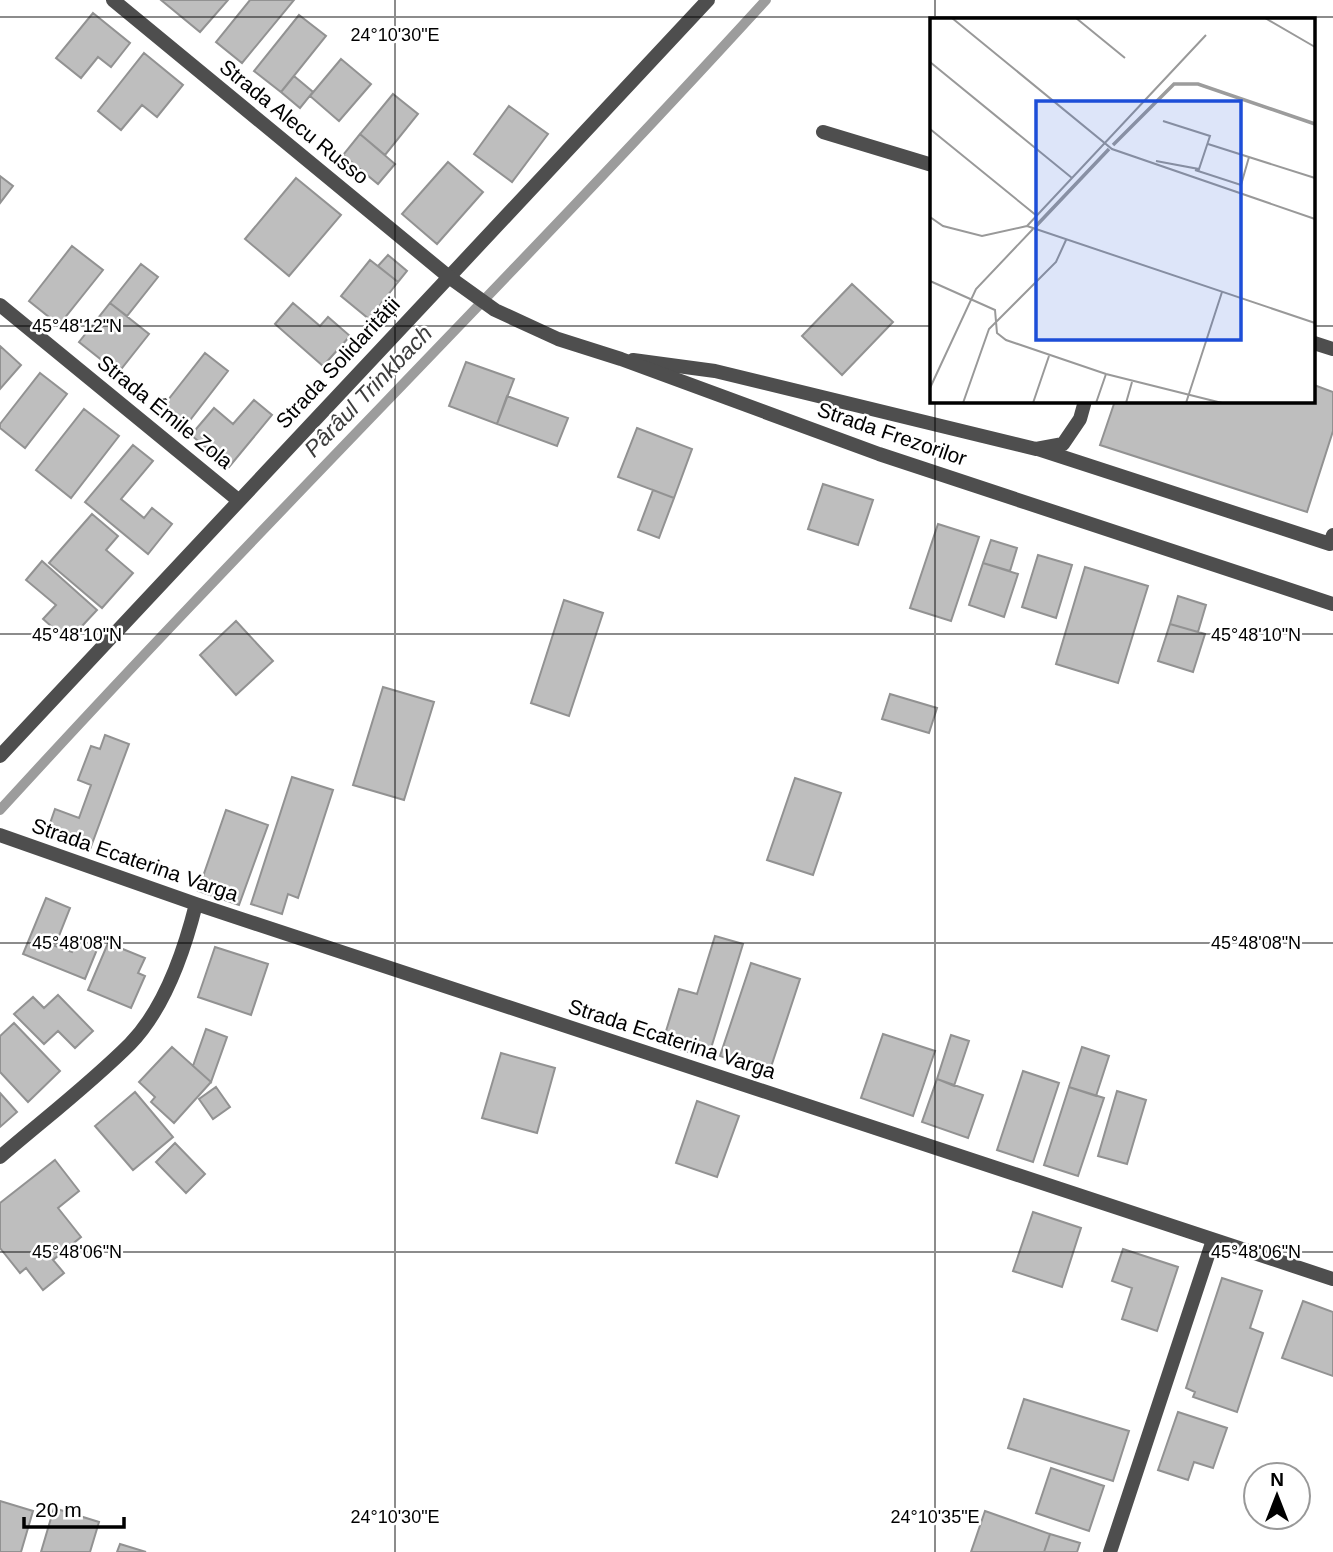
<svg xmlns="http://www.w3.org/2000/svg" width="1333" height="1552" font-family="Helvetica,sans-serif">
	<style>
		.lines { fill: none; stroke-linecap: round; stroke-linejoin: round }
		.stream { stroke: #9c9c9c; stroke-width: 10 }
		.building { fill: #bebebe; stroke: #929292; stroke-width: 2 }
		.service { stroke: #4e4e4e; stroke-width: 14 }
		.minor { stroke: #4e4e4e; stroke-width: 14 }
		.ticks { fill: none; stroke: #000; stroke-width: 2; stroke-opacity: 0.45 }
		.labels { text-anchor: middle; stroke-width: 5; stroke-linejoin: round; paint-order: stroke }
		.street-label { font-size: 21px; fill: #000; stroke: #fff }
		.water-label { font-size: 23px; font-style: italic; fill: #3d3d3d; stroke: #fff }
		.inset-river { fill: none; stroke: #9c9c9c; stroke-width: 3.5 }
		.inset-road { fill: none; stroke: #999; stroke-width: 2 }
		.view { fill: #1d4ed8; fill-opacity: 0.15; stroke: #1d4ed8; stroke-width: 3.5 }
		.inset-edge { fill: none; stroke: #000; stroke-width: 3.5 }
		.ticks-label { font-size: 18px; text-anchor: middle; fill: #000; stroke: #fff; stroke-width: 5; stroke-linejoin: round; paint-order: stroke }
	</style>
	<rect width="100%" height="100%" fill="#fff"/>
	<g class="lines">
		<path class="stream" d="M0,810C250,536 515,275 766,0"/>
	</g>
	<path class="building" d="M161,0H228L200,32Z
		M250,0H294L242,63L216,42Z
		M93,13L130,43L111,67L98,57L81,78L56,58Z
		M299,15L326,36L281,92L254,71Z
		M144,53L183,85L157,117L142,105L121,130L98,111Z
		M341,59L371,84L339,121L310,96Z
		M294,76L313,92L300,108L281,92Z
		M393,94L418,114L385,155L360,134Z
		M509,106L548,134L512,182L474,154Z
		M360,134L395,164L378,184L343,155Z
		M448,162L483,192L437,244L402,214Z
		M0,176L13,186L0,203Z
		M296,178L341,215L289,276L245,239Z
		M72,246L103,270L59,325L29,301Z
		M388,255L407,271L398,282L378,266Z
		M370,260L398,282L369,319L341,296Z
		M141,264L158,277L127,316L110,303Z
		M852,284L893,322L842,375L802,336Z
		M110,303L149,334L118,373L79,342Z
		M293,303L320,326L328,317L350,336L323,366L275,324Z
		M0,346L21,365L0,389Z
		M205,353L228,371L187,424L164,405Z
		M466,362L514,379L497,424L449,406Z
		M40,373L67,394L25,448L0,428V424Z
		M1314,385L1333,392V431L1307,512L1100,445L1115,401H1314Z
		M507,396L568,418L557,446L497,424Z
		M254,400L272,415L229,467L191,435L214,408L233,424Z
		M84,409L119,436L71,498L36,470Z
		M637,428L692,449L674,498L618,477Z
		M133,445L153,461L121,499L144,518L152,508L172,524L148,554L85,502Z
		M823,484L873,500L858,545L808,529Z
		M653,490L674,498L659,538L638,530Z
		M92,514L118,536L106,550L133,573L102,608L49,563Z
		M938,524L979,537L951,621L910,608Z
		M991,540L1017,548L1010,571L983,563Z
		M1038,555L1072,565L1056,618L1022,607Z
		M42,561L97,610L68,641L43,619L56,605L26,580Z
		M983,563L1018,574L1004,617L969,605Z
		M1085,567L1148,586L1118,683L1056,664Z
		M1178,596L1206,605L1198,632L1170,624Z
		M564,600L603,613L569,716L531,703Z
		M236,621L273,661L236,695L200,655Z
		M1170,624L1205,634L1193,672L1158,661Z
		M383,687L434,702L404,800L353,785Z
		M890,694L937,708L929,733L882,719Z
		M105,735L129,744L89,852L46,835L55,809L79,818L91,785L78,780L91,746L100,749Z
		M292,777L333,790L298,898L288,894L282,914L251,904Z
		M795,778L841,793L813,875L767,860Z
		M226,810L268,825L239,905L198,891Z
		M46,898L70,908L55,946L72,952L77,939L98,947L85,979L23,954Z
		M715,936L743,944L708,1058L662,1044L679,989L697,994Z
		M108,943L145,958L138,973L145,976L131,1008L88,990Z
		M215,947L268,964L251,1015L198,997Z
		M751,963L800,979L769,1073L720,1056Z
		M58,995L93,1031L75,1048L58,1031L44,1044L14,1014L33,997L44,1008Z
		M14,1023L60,1071L28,1102L0,1072V1036Z
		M206,1029L227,1037L211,1082L193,1066Z
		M883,1034L935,1051L913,1116L861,1098Z
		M951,1035L969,1041L954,1086L937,1079Z
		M172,1047L211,1082L174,1123L151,1102L155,1097L139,1082Z
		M1082,1047L1109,1056L1096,1096L1069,1087Z
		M501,1053L555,1068L537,1133L482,1118Z
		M1023,1071L1059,1083L1033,1162L997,1150Z
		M937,1079L983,1095L968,1138L922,1122Z
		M216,1087L230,1107L213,1119L199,1099Z
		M1069,1087L1104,1098L1078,1176L1044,1165Z
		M1117,1091L1146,1100L1127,1164L1098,1156Z
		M135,1092L173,1137L133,1170L95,1126Z
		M0,1093L17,1112L0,1127Z
		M697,1101L739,1116L717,1177L676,1163Z
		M175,1143L205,1174L186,1193L156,1162Z
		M55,1160L79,1191L58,1208L81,1237L53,1260L64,1273L43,1290L26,1268L20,1273L0,1248V1203Z
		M1033,1212L1081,1228L1062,1287L1013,1271Z
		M1123,1249L1178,1267L1157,1331L1122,1319L1132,1288L1112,1281Z
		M1222,1278L1262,1291L1250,1328L1263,1333L1237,1412L1193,1397L1195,1392L1186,1388Z
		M1303,1301L1333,1312V1376L1282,1358Z
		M1024,1399L1129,1431L1113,1481L1008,1448Z
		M1178,1412L1227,1428L1213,1468L1194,1462L1188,1480L1158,1470Z
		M1051,1468L1104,1486L1089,1531L1036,1513Z
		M0,1501L33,1511L21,1552H0Z
		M54,1508L99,1522L90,1552H41Z
		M985,1511L1050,1534L1044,1552H971Z
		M1050,1534L1080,1543L1077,1552H1044Z
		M120,1544L146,1552H117Z"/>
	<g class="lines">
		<path class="service" d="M823,132L932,165
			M449,277L708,0
			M1314,343L1333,349
			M633,360L715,371L1036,449L1063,444L1080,419L1085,401
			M1038,449L1330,544L1333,535"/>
		<path class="minor" d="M113,0L449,277L495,310L558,339L621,359L879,454L1333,604
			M0,305L238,500
			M0,756L449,277
			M0,835L196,904L1333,1279
			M0,1157C43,1120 90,1084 130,1044C165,1008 184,952 196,904
			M1110,1552L1213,1240"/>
	</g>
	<path class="ticks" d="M395,0V1552M935,0V19M0,17H1333M0,326H932M1314,326H1333M935,401V1552M0,634H1333M0,943H1333M0,1252H1333"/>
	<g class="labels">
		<g class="street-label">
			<text transform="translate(294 122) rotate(39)" y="7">Strada Alecu Russo</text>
			<text transform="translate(338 363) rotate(-47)" y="7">Strada Solidarității</text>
			<text transform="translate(165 412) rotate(39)" y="7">Strada Émile Zola</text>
			<text transform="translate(892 434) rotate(19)" y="7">Strada Frezorilor</text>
			<text transform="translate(135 860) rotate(19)" y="7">Strada Ecaterina Varga</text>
			<text transform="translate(672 1039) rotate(18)" y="7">Strada Ecaterina Varga</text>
		</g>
		<g class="water-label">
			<text transform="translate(368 391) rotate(-46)" y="8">Pârâul Trinkbach</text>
		</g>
	</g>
	<g transform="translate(930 18)">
		<rect width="385" height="385" fill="#fff"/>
		<path class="inset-river" d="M183,127L244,66H268L385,106M106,208L179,131"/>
		<path class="inset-road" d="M22,0L182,131L385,201M146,0L195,40M335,0L385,29M0,44L142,160M0,111L107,198M278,126L385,160M226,143L269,151L280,118L233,103M265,152L311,167L319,139M0,199L13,208L52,218L97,208M97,208L385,305M97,208L276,17M0,263L65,292L67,315L76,322L176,356L292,385M0,370L46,271L103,211M33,385L59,311L126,244L136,222M103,385L119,338M166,385L176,356M196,385L202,364M256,385L292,274"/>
		<path class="view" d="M106,83H311V322H106Z"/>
		<rect width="385" height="385" class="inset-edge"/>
	</g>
	<g class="ticks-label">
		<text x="395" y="41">24°10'30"E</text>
		<text x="77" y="332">45°48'12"N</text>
		<text x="77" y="641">45°48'10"N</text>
		<text x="1256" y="641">45°48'10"N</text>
		<text x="77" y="949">45°48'08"N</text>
		<text x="1256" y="949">45°48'08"N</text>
		<text x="77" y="1258">45°48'06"N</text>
		<text x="1256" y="1258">45°48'06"N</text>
		<text x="395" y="1523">24°10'30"E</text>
		<text x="935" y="1523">24°10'35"E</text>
	</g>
	<g transform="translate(1277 1496)"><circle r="33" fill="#ffffff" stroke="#999999" stroke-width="2"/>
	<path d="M0-5L12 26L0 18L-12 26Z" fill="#000000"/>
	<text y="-10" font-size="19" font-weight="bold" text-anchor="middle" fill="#000000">N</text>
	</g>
	<path d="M24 1517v10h100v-10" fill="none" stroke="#000000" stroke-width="3.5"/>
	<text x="35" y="1517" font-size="21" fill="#000000" stroke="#ffffff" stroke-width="5" paint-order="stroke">20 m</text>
</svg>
